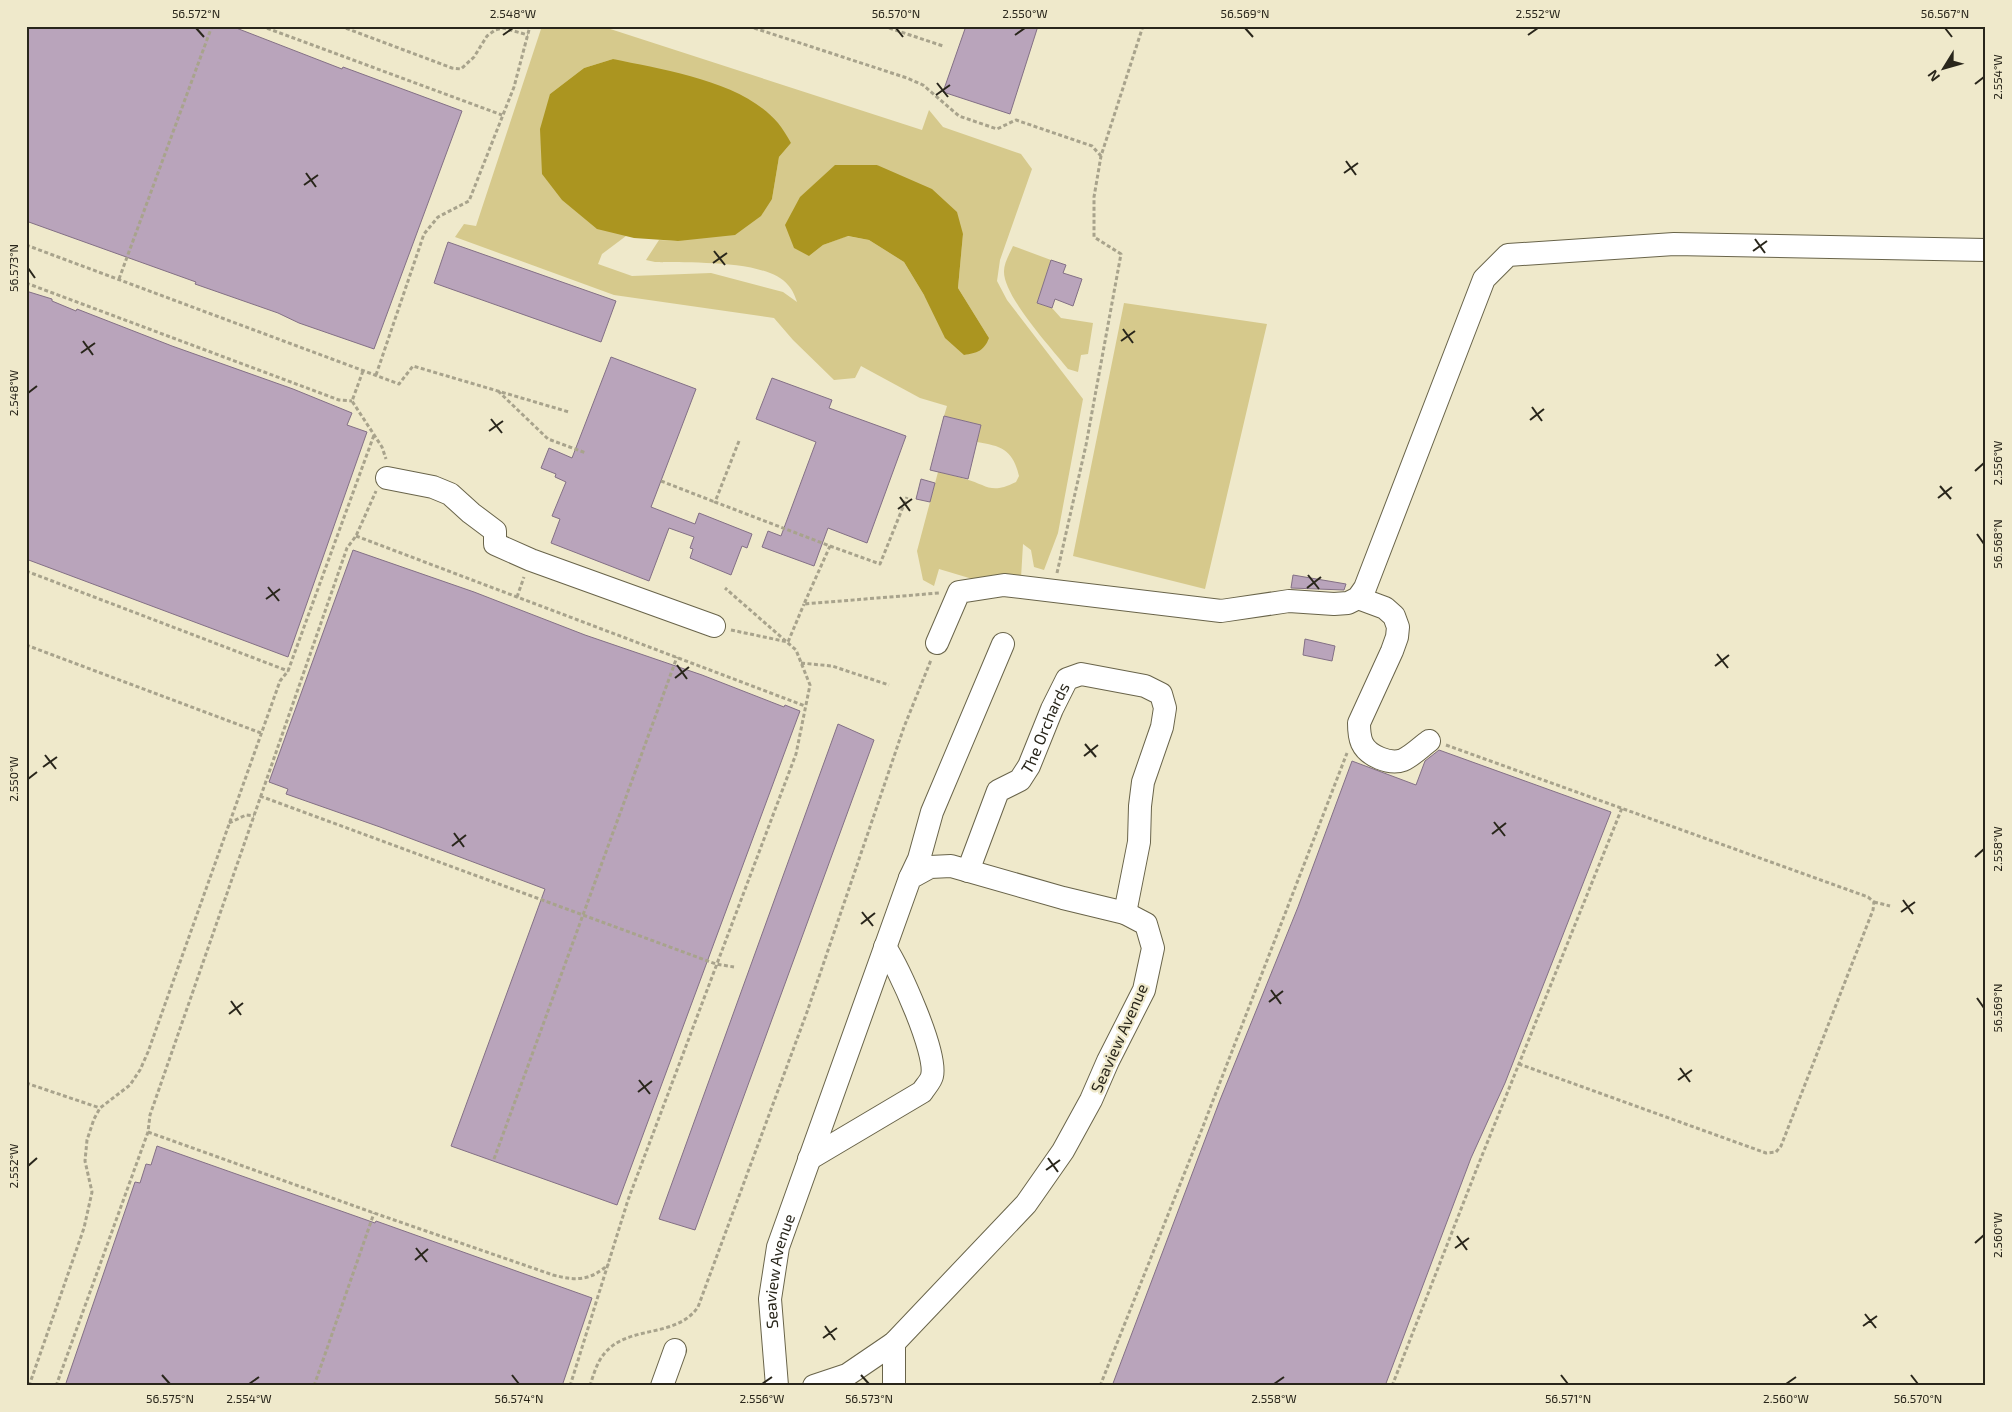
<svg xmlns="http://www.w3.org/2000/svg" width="2012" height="1412" font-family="'Exo 2',sans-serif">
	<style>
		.green { fill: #d6c98c; fill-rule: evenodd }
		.water { fill: #ab9520 }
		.building { fill: #b9a4bb; stroke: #837085 }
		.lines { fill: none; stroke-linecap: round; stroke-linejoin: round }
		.minor-casing { stroke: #69644a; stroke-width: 24 }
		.path { stroke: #a8a38c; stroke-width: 3; stroke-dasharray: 4 2.5; stroke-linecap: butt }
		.minor { stroke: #fff; stroke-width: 22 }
		.ticks { fill: none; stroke: #29261b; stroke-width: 2 }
		.labels { text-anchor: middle; stroke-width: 4.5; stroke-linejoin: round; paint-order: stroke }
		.street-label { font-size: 16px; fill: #29261b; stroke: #efe9cb }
		.neatline { fill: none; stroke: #29261b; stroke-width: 2 }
		.ticks-label { font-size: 12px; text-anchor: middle; fill: #29261b }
	</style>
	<rect width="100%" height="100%" fill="#efe9cb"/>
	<path class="green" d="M542,26H601L922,130L929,110L943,127L1021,154L1032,169L1000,260L997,281L1007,300L1083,399L1058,533L1044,570L1034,567L1031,550L1023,544L1021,578L986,583L939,569L934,586L923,580L917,551L938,472C947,474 956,476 965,479C988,485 990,495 1016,482L1019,476C1013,450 1002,446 977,442L981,425L944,416L947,406L920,398L861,366L855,378L834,380L793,340L774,318L614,295L455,237L464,224L476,226ZM613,59L791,143L779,157L772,199L678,241L659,240L646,260L655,262C687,263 767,259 788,285C792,289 795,296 797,302L783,292L711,273L632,276L598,264L602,254L626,236L550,94L584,68ZM877,165L963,234L958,288L989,338L924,295L904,262L869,240L847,236L823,245L809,256Z
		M1013,246L1051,260L1037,303L1052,308L1061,318L1093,323L1088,354L1081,355L1078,372L1068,369C1052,349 1003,296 1004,271C1004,263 1010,253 1013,246Z
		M1124,303L1267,324L1205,589L1073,556Z"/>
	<path class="water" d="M613,59C664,70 743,81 778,123C783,129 787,136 791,143L779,157L772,199L761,216L735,235L678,241L634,238L597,229L562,200L542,174L540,129L550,94L584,68Z
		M835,165H877L932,189L957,212L963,234L958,288L989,338C984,351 977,353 964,355L945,338L924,295L904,262L869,240L848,236L823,245L809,256L794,248L785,225L800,197Z"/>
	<path class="building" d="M26,26H231L342,69L343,67L462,111L374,349L299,323L278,313L195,284L196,282L26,221Z
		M966,26H1038L1010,114L943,92Z
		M448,242L616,301L601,342L434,283Z
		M1051,260L1066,265L1063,273L1082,279L1073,306L1055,299L1052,308L1037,303Z
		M26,291L52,299V301L76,311L77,309L172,346L293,389L352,413L347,425L367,432L288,657L26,559Z
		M611,357L696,389L651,507L695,524L699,513L752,534L747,548L742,546L731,575L690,558L693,549L690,548L694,537L669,528L649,581L551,543L560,519L552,516L566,482L555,477L556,474L541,468L549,448L572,458Z
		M772,378L832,400L829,408L906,436L867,543L828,528L814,566L762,547L768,531L781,536L816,442L756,419Z
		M944,416L981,425L968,479L930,470Z
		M921,479L935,483L930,502L916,499Z
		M353,550L474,592L585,635L702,675L784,707L785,705L800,711L617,1205L451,1146L545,889L380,827L286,794L288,789L269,782Z
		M1293,575L1346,584L1344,590L1291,588Z
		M1305,639L1335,646L1332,661L1303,655Z
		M838,724L874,740L695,1230L659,1219Z
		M1439,750L1611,812L1505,1083L1471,1158L1385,1386H1112L1220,1100L1298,907L1352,761L1416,785L1425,761Z
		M157,1146L375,1223L376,1221L592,1298L562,1386H65L135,1182L140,1183L146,1164L151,1165Z"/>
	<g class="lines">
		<g class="minor-casing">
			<g id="minor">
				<path d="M387,478L433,487L450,494L471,513L495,531V544L531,560L714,626"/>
				<path d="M1358,598L1385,608L1394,616L1398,627L1397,637L1392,651L1359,723C1359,730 1359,736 1362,743C1368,756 1390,765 1403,760C1412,756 1421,747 1429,741"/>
				<path d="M937,643L959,592L1004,585L1221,611L1289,601L1334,604L1348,603L1358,598L1365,588L1484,279L1508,255L1674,244L1986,250"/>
				<path id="s1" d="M968,871L998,791L1020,780L1029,766L1052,709L1067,679L1081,674L1145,686L1161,694L1165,708L1162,727L1143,782L1140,806L1139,842L1125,913"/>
				<path d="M910,878L919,859L932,812L1003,644"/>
				<path d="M809,1159L922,1092C925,1087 931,1081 932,1076C938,1053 898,967 885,947"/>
				<path d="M662,1386L675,1350"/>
				<path id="s2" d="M777,1386L770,1299L778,1247L910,878L930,867L951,866L1063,898L1125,913L1146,924L1153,948L1144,990L1108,1061L1091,1100L1063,1151L1026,1204L894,1343L847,1375L814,1386"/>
				<path d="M894,1386V1343"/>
			</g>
		</g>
		<path class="path" d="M261,26L502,115
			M340,26L452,68L461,69L474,57L487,36L495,30L503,28L528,35
			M748,26L907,78L923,85L959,116L997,129L1016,120L1092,146L1101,156
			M883,26L943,46
			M26,245L399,384L413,366L569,412
			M119,279L212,26
			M26,283L339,400L352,401
			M363,371L352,401L382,447L386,459
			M376,375L424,234L438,217L469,201L514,87L530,26
			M498,391L548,439L586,453
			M739,441L715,502L830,546L804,604L939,593
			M661,481L715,502
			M356,536L805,706
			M830,546L880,564L907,497
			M26,571L288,671
			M1057,573L1086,445L1121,254L1094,237V197L1101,156L1143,26
			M517,597L524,577
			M731,630L788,642L804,604
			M26,645L261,733
			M801,663L832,666L889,685
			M1446,745L1868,897L1874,902L1873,910L1781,1146L1776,1152L1766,1153L1519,1064
			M260,796L716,964L734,967
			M229,823L246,815L254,816
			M1874,902L1890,906
			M26,1083L100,1108
			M148,1132L374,1213L553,1275C577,1281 590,1281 609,1264
			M494,1159L677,657
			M29,1386L84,1228L92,1192L85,1161L87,1140L94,1119L100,1108L130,1085L140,1070L148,1052L280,681L288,671L374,435
			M56,1386L148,1132L150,1115L347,548L356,536L376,491
			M314,1386L374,1213
			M570,1386L628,1200L796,754L810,685L796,650L725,588
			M590,1386C593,1376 597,1362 604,1354C628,1324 676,1339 698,1307L807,1012L904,727L931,660
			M1100,1386L1202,1129L1347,753
			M1392,1386L1477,1168L1622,808"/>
		<use href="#minor" class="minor"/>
	</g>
	<path class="ticks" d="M196,28L204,37M896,28L903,37M1245,28L1253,37M1945,28L1952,37M503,35L513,28M1015,35L1025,28M1528,35L1538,28M937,83L948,97M1975,84L1984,77M936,95L950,85M1346,161L1356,175M306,173L316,187M1344,173L1358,163M304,185L318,175M1755,239L1765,253M714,251L725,265M1753,251L1767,241M713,263L727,253M28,268L35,278M1123,329L1133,343M83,341L93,355M1121,341L1135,331M81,353L95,343M28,393L37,386M1532,407L1542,421M491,419L502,433M1530,420L1544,409M489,431L503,421M1975,471L1984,463M1940,486L1951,499M900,497L910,511M1938,498L1952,487M898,509L912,499M1977,534L1984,544M1308,575L1319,589M268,587L279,601M1307,588L1321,577M266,599L280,589M1717,654L1728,668M677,665L687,679M1715,666L1729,655M675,678L689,667M1085,744L1096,757M45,755L56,769M1084,756L1098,745M43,767L57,757M28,779L37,772M1494,822L1505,836M454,833L464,847M1492,834L1506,823M452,846L466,835M1975,857L1984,849M1903,900L1913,914M862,912L873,926M1901,912L1915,902M861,924L875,913M1271,990L1281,1004M1977,998L1984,1008M231,1001L241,1015M1269,1002L1283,991M229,1014L243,1003M1680,1068L1690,1082M639,1080L650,1094M1678,1080L1692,1070M638,1092L652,1081M1048,1158L1058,1172M28,1166L37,1158M1046,1170L1060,1160M1457,1236L1467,1250M1975,1243L1984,1235M416,1248L427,1262M1455,1248L1469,1238M415,1260L428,1249M1865,1314L1876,1328M825,1326L835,1340M1863,1326L1877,1316M823,1338L837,1328M162,1375L170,1384M512,1375L519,1384M861,1375L869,1384M1561,1375L1568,1384M1911,1375L1918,1384M249,1384L259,1377M762,1384L772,1377M1274,1384L1284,1377M1786,1384L1796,1377"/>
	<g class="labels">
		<g class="street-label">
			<text dy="6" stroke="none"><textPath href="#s1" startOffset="168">The Orchards</textPath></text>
			<text transform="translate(1119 1038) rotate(-66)" y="6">Seaview Avenue</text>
			<text dy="6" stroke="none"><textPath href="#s2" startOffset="116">Seaview Avenue</textPath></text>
		</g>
	</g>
	<rect width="2012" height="1412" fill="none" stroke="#efe9cb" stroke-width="55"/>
	<g transform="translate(1944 68) rotate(233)" stroke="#efe9cb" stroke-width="4" paint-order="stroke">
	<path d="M0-4L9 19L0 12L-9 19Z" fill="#29261b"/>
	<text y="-8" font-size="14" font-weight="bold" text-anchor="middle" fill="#29261b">N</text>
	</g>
	<rect x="28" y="28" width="1956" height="1356" class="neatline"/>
	<g class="ticks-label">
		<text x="196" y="18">56.572°N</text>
		<text x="513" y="18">2.548°W</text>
		<text x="896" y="18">56.570°N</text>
		<text x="1025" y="18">2.550°W</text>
		<text x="1245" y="18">56.569°N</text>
		<text x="1538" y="18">2.552°W</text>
		<text x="1945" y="18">56.567°N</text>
		<text transform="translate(1998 77) rotate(-90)" y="4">2.554°W</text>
		<text transform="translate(14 268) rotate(-90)" y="4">56.573°N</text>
		<text transform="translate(14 393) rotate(-90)" y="4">2.548°W</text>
		<text transform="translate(1998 463) rotate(-90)" y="4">2.556°W</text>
		<text transform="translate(1998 544) rotate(-90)" y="4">56.568°N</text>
		<text transform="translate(14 779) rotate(-90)" y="4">2.550°W</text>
		<text transform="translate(1998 849) rotate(-90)" y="4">2.558°W</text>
		<text transform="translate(1998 1008) rotate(-90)" y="4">56.569°N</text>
		<text transform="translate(14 1166) rotate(-90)" y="4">2.552°W</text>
		<text transform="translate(1998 1235) rotate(-90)" y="4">2.560°W</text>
		<text x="170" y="1403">56.575°N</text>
		<text x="249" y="1403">2.554°W</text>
		<text x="519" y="1403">56.574°N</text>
		<text x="762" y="1403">2.556°W</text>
		<text x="869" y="1403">56.573°N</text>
		<text x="1274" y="1403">2.558°W</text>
		<text x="1568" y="1403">56.571°N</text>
		<text x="1786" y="1403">2.560°W</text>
		<text x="1918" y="1403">56.570°N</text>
	</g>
</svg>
